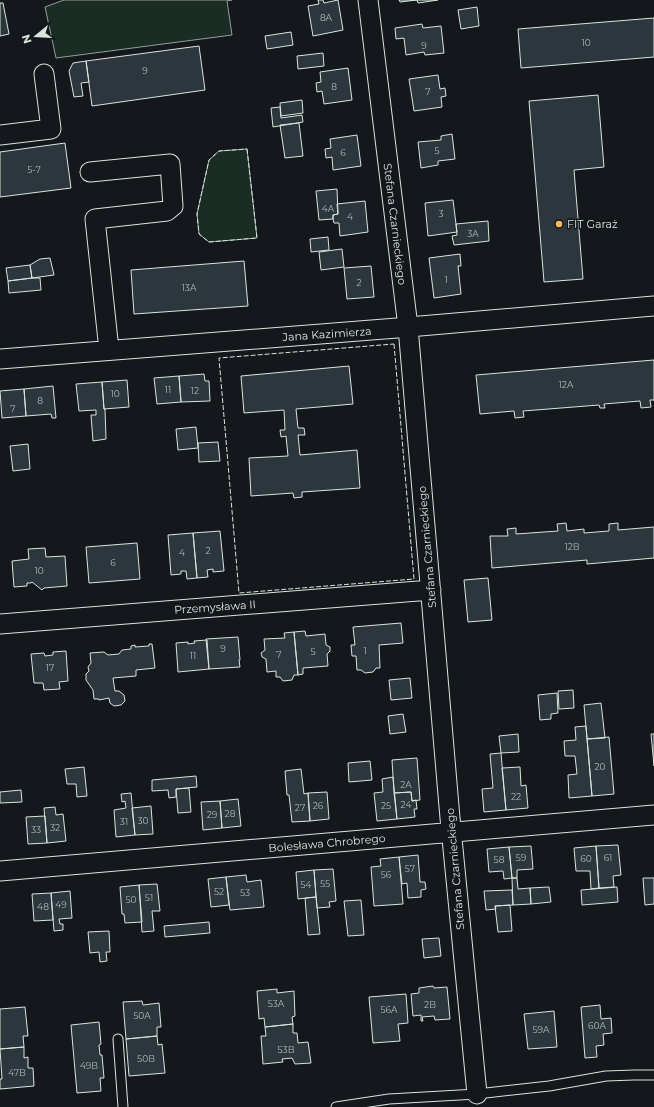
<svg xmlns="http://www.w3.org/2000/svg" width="654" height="1107" font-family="Montserrat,sans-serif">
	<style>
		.green { fill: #1a2d24; stroke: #939e99 }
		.building { fill: #2c363c; stroke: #d8e6dc }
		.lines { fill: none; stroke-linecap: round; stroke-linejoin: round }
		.service-casing { stroke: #d8e6dc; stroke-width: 11 }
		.minor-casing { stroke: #d8e6dc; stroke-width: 21 }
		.service { stroke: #14181c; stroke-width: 9 }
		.minor { stroke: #14181c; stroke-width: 19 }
		.fence { stroke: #d8e6dc; stroke-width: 1; stroke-dasharray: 5 2; stroke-linecap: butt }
		.poi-dot { fill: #ffb74d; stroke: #14181c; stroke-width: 1.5 }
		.labels { text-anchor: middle; stroke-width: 3; stroke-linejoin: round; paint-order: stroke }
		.number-label { font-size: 9px; fill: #adbab4 }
		.street-label { font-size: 11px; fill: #d8e6dc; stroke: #14181c }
		.poi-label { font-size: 11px; fill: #d8e6dc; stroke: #14181c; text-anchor: start }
	</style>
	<rect width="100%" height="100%" fill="#14181c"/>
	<path class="green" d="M64,0H232L227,1L232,35L56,58L45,7Z
		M247,149L257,238L209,242L199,234L197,214L209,160L219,151Z"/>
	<path class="building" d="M318,0H323L324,3L338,0L343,30L313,36L308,6L319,4Z
		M399,0H417L400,2Z
		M417,0H438L418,3Z
		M0,3H3L9,34L0,36Z
		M477,7L479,26L461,29L458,10Z
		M654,18V57L521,68L518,29Z
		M422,24L423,28L441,26L444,53L425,55L424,52L406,55L404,38L396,39L395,28Z
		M291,32L293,45L267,49L265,36Z
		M199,46L205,90L92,106L86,61Z
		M323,53L324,66L298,69L297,56Z
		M86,61L89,82L81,83L83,96L74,97L69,71L73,63Z
		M348,68L352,100L324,104L322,91L317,92L316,83L321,82L320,72Z
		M438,75L440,89L445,88L446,96L441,97L442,107L414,111L409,79Z
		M598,95L604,167L574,170L583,279L544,282L529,101Z
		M302,100L303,113L281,116L280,103Z
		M280,107L281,118L302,115L303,122L273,127L271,108Z
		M299,123L303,156L285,158L280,125Z
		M452,134L455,159L438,161V165L421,168L418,142L441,140V136Z
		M357,135L361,166L333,170L332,157L326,158L325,149L331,148L330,139Z
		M65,143L71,188L0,197V152Z
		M337,189L338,214L333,215V219L319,220L316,191Z
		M453,200L457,232L428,236L425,203Z
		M365,201L368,232L340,236L339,223H334L333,219V215L338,214L337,204Z
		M488,221L489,241L454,245L452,236L457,235L456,224Z
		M328,237L329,250L311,252L310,239Z
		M342,249L344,267L321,270L319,252Z
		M460,254L461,266H458L461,294L434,298L429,258Z
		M50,258L54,275L32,278L30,265L40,259Z
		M244,261L248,306L134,314L131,270Z
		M30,265L32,278L8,281L6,268Z
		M371,266L374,297L347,299L344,268Z
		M32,278H40L41,290L9,293L8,281Z
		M654,360V400H650L651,407L641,408L640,401L604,404L605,408H600L599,405L523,411L524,417L515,418L514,411L480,414L476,375Z
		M349,366L353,404L296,409L298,428H304L305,435H298L300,455L357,450L360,488L302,492V497L294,498L293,493L251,496L249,458L288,456L286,436L281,437L280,430H285L284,410L244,413L241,376Z
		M204,374L205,381H209L210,401L181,402L179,376Z
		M179,376L181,402L157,404L154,378Z
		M127,380L129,407L104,409L102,382Z
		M102,382L104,409H105L106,439L93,441L91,415H96V410L79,411L76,384Z
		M53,386L56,418H52L51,414L26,416L24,389Z
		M24,389L26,416L2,418L0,391Z
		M196,427L198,448L178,450L176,429Z
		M218,442L220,461L199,462L198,443Z
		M28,444L30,469L13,471L10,446Z
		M566,523L567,531L584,529V533L609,531V524L618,523V530L654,527V558L587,564V560L492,568L490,536H508L507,529L516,528V534L558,531L557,524Z
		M220,531L224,571L213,572V569L207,570L208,577L197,578L193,533Z
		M193,533L197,578L187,579L186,571H181V574L171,575L168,535Z
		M137,543L140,579L89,583L86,547Z
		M45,548L46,557L65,556L67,586L44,588L42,590L32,582L31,583H27V586L14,587L12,561L29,559L28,549Z
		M488,578L492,620L468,622L464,580Z
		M401,623L403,643L379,645L380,668H376L373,672L365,673L361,670H357L356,656H352L351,645H355L353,627Z
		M305,631L306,636L325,634L326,645L330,647V651L327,654L328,666L303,668V674L298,675L294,632Z
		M294,632L298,675H294L292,680L283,681L280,677H276V671L267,672L266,659L262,657L261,653L265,650L264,639L285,638L284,633Z
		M238,637L240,660H239L240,667L209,669L206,639Z
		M207,640L209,669L178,672L176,643L188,642V644L195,643L194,641Z
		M149,644H152L155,668L136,670V676L113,678L115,691H119L124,695L125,701L121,705L114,706L110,703L109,698L99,700V699H94L93,690L86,680V674L89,671L88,667L91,663L90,653L104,652L108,655L119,654L122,650L131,649V646L135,645V647L149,646Z
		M66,651L68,681L59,682L60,689L44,690L43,683H34L31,654L44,653L45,656L53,655V652Z
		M410,678L412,698L391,700L389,680Z
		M573,690L574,708L559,709L558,691Z
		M557,693L558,713L551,714V719L540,720L538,695Z
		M601,703L605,738L587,739L584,705Z
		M403,714L406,732L390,734L388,716Z
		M586,726L592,796L569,798L568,775L577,774L575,756H565L564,741L576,740L575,727Z
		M518,734L519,752L501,753L499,736Z
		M651,734H654V766Z
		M609,737L614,794L592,796L587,739Z
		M501,753L506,810L484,812L482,789L493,788L490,754Z
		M417,758L420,800L412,801L411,792L394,793L392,760Z
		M370,761L372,780L349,782L348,763Z
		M84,767L87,796L77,797L76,784H67L65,769Z
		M520,767L521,786L526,785L528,808L506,810L502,768Z
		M301,769L304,794L308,793L310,821L292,822L289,795H287L285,771Z
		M196,776L197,787L176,789V797L169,798L168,790L152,791V780Z
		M393,777L397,819L377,821L374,793L383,792L382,779Z
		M189,788L191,812L178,813L176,789Z
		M21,790L22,802L0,803V792Z
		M327,792L329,819L310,821L308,793Z
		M411,792L412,801L416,800L417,809H414L415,817L397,819L394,793Z
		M131,793L135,835L116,837L114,810L126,808L125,801L122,802L121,794Z
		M238,799L241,826L222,828L220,801Z
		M220,801L222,828L203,830L201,802Z
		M151,806L153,834L135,835L132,808Z
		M55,807L56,815L63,814L66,841L47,843L44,808Z
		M45,816L47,843L28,844L26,817Z
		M618,845L621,875L613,876L614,887L599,888L596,846Z
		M531,846L533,869L517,870V878H512L509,847Z
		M596,846L599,888L591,889L590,871H576L574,848Z
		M509,847L512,878L504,879L503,871L489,872L487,849Z
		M418,855L420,882H425L426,889L421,890V897L408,898L407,883L402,884L399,857Z
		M399,857L403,904L374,906L371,867L381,866L380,859Z
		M333,869L336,901L329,902L330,907L317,908L314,870Z
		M314,870L316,897L298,899L296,872Z
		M246,875L247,882L261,880L264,907L230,910L226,877Z
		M226,877L229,905L211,907L208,879Z
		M512,878H517L518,889L530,888L531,904L513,905Z
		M643,878H654V904L645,905Z
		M157,884L160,911H152L154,931L142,932L139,885Z
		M139,885L142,922L125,923L124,914H122L120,887Z
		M549,887L551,902L531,904L530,888Z
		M617,887L618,902L582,905L581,890Z
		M512,890L513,905L495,906L496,909L486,910L484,891Z
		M70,891L72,918L59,919L60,924H63V930L54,931L51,893Z
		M51,893L53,920L34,921L32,894Z
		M316,897L320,934L308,935L305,898Z
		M361,900L364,935L348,936L344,901Z
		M510,905L512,931L498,932L495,906Z
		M209,922L210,933L165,937L164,926Z
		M109,931L110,952H106L107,961L100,962L99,952L90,953L88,932Z
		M439,938L441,956L424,958L422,939Z
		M433,986L434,988L447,987L450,1019L435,1020L434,1016L422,1017L423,1021H421V1015L413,1016L411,994L419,993V988Z
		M277,989V993L294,991L295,1016L292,1017L293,1024L265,1027L264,1018L259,1019L257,991Z
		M406,994L408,1023L398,1024L400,1041L373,1043L369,997Z
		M142,1001L143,1005L159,1003L161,1027H157V1036L126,1039L123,1002Z
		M600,1005L601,1019L611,1018L612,1033L603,1034L604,1045L596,1046L597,1057L585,1058L581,1007Z
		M25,1007L28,1036H23L24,1047L0,1049V1009Z
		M554,1011L557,1047L528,1049L524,1014Z
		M99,1022L101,1044L99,1045L100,1055H102L104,1078H100L101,1091L77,1093L71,1025Z
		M293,1024V1033H297L298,1043L308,1042L311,1063L295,1064L292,1058L282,1059L283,1062L263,1064L261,1036H266L265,1027Z
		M157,1036L158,1045L162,1044L165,1073L129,1076L126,1039Z
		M24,1047V1058L28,1057V1068H33L34,1086L0,1089V1079H2L0,1049Z"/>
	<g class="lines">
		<g class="service-casing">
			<path id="service" d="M118,1039L123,1107
				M336,1107L389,1099L477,1094L549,1086L606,1076L634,1075H654"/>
		</g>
		<g class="minor-casing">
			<path id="minor" d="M368,0L408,327L450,818L477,1094
				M0,135L51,129L44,74
				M90,172L170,164L173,206L167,211L95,219L109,350
				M0,359L397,328L654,306
				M0,624L431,590
				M0,871L654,815"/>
		</g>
		<use href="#service" class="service"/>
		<use href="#minor" class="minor"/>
		<path class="fence" d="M247,149L257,238L209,242L199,234L197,214L209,160L219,151Z
			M394,344L414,579L239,593L219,358Z"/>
	</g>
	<circle class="poi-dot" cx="559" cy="224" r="4"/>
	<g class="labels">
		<g class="number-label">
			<text x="326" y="21">8A</text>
			<text x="586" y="46">10</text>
			<text x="424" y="49">9</text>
			<text x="145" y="74">9</text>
			<text x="334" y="90">8</text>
			<text x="428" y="95">7</text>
			<text x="437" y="154">5</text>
			<text x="343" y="156">6</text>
			<text x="34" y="173">5-7</text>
			<text x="328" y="212">4A</text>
			<text x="441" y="217">3</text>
			<text x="350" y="220">4</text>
			<text x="473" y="237">3A</text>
			<text x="446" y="283">1</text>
			<text x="359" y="286">2</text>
			<text x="189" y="291">13A</text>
			<text x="566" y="388">12A</text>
			<text x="168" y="393">11</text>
			<text x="195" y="394">12</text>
			<text x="115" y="397">10</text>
			<text x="40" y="404">8</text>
			<text x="13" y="412">7</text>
			<text x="572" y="550">12B</text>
			<text x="208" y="554">2</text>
			<text x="182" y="556">4</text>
			<text x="113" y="566">6</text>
			<text x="39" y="574">10</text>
			<text x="223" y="652">9</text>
			<text x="365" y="654">1</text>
			<text x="313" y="655">5</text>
			<text x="279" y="658">7</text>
			<text x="193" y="659">11</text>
			<text x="50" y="671">17</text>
			<text x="600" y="770">20</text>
			<text x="406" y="788">2A</text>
			<text x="516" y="800">22</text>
			<text x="406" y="808">24</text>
			<text x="318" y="809">26</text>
			<text x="386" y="809">25</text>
			<text x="300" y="811">27</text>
			<text x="230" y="817">28</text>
			<text x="212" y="818">29</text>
			<text x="143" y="824">30</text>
			<text x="124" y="825">31</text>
			<text x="55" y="831">32</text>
			<text x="36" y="833">33</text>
			<text x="521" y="861">59</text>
			<text x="608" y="861">61</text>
			<text x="586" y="862">60</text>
			<text x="499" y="863">58</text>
			<text x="410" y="872">57</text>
			<text x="386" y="878">56</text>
			<text x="325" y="887">55</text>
			<text x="306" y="888">54</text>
			<text x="219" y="895">52</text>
			<text x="245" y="896">53</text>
			<text x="149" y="901">51</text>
			<text x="131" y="903">50</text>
			<text x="61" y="908">49</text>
			<text x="43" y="910">48</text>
			<text x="276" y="1007">53A</text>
			<text x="430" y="1008">2B</text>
			<text x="389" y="1013">56A</text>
			<text x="142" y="1019">50A</text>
			<text x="597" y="1029">60A</text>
			<text x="541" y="1033">59A</text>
			<text x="286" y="1053">53B</text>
			<text x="146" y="1062">50B</text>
			<text x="89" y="1069">49B</text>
			<text x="17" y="1076">47B</text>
		</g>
		<g class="street-label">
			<text transform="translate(395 224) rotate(83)" y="4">Stefana Czarnieckiego</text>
			<text transform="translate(327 334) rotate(-4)" y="4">Jana Kazimierza</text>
			<text transform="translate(427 547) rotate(-95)" y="4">Stefana Czarnieckiego</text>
			<text transform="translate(215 607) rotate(-4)" y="4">Przemysława II</text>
			<text transform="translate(327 843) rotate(-5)" y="4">Bolesława Chrobrego</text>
			<text transform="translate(455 869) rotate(-95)" y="4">Stefana Czarnieckiego</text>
		</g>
		<g class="poi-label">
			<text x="567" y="228">FIT Garaż</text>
		</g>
	</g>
	<g transform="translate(36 36) rotate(252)" stroke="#14181c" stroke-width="3" paint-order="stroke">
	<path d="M0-3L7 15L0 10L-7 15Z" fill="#d8e6dc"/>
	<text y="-6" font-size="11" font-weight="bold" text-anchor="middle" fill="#d8e6dc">N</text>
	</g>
</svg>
